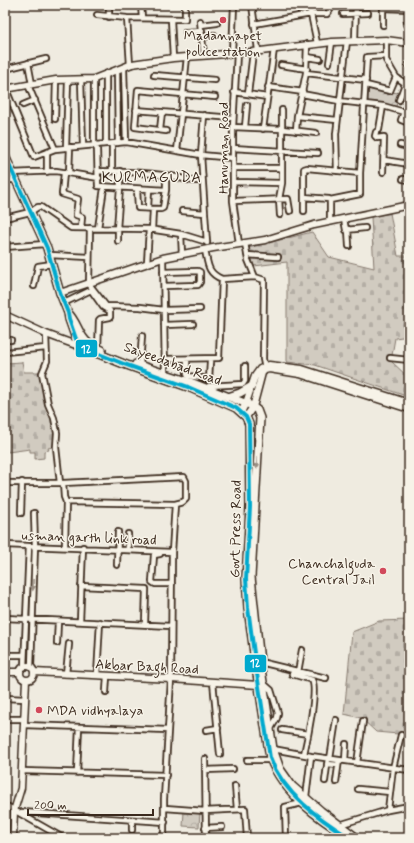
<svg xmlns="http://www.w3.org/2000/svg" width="414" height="843" font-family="Mynerve,sans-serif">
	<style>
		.cemetery { fill: url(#cemetery-stones); stroke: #867a6f }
		.park { fill: url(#park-crowns); stroke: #867a6f }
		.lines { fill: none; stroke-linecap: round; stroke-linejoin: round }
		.street-casing { stroke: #3b2a1e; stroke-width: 8 }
		.secondary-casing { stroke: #3b2a1e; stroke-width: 9 }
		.primary-casing { stroke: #3b2a1e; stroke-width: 10 }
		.street { stroke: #f7f3e8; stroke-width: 4.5 }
		.secondary { stroke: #f7f3e8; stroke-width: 6 }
		.primary { stroke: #f7f3e8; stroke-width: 7 }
		.bus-1-casing { stroke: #f7f3e8; stroke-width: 7 }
		.bus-1 { stroke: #00a9ce; stroke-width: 4 }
		.oneway { fill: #998e83 }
		.poi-dot { fill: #d1495b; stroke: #f7f3e8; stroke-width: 1.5 }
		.labels { text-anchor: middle; stroke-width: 3; stroke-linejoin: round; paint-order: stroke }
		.poi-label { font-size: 14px; fill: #3b2a1e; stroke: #f7f3e8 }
		.street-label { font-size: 14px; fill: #3b2a1e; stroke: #f7f3e8 }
		.neighbourhood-label { font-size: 15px; letter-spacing: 1px; fill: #3b2a1e; stroke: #f7f3e8 }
		.line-badge { stroke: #f7f3e8; stroke-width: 1.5 }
		.badge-label { font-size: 11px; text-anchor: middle; font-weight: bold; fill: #fff }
	</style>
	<defs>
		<pattern id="cemetery-stones" width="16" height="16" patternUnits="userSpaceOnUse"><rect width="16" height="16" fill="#d1cbc0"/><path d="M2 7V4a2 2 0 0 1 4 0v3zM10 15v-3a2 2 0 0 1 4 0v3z" fill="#b4aea5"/></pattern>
		<pattern id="park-crowns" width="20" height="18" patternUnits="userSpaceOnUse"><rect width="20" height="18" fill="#d1cbc0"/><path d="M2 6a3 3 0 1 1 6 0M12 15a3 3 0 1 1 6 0" fill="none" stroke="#b4aea5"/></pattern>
	</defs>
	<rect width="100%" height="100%" fill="#efebe0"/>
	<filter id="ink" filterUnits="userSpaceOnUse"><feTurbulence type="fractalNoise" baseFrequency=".025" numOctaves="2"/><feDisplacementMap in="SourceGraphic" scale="8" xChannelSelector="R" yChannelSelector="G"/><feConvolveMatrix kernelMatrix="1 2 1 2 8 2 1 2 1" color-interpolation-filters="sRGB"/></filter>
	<g filter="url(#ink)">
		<path class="cemetery" d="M390,213L398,256H409V336L395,338L391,361L409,378V397L315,365L287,362V262L254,266L248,248L312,232L329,257L374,268L371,217Z
			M22,362L24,372H41L56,438L53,447L48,448L49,450L44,451V458L35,459V452H30V449L8,452L7,449H5V363Z
			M409,620V735L376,732L361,718L344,714L352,632L379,621Z"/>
		<path class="park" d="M368,89L399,93L396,107L368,103Z
			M184,812H200L199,827L183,826Z"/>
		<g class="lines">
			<g class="street-casing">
				<path id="street" d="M109,5V17
					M141,5L142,18
					M252,5L258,50
					M309,5L317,43
					M383,8L409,9
					M343,14L368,13
					M97,15L127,18L185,19V5
					M127,18L130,65
					M171,19L173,58
					M200,21L204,55
					M254,24L311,14H327L330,10V5
					M406,24H409
					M201,25L217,23
					M383,25V7
					M186,32L202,31
					M202,37L214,35
					M386,40V60L396,77L409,86
					M355,41L356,5
					M232,53L234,5
					M237,53L233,127V201L239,244
					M307,57L320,59
					M28,63L32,84
					M329,63L332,42
					M281,65L307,69
					M408,65L409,66
					M124,68L126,142
					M5,69L46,59
					M117,70L118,143
					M306,73L307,44
					M106,74V144
					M154,75L215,80
					M5,79L9,88
					M94,79V145L97,149L98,186L166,190L163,208L161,209L138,208L137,189
					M81,80L83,146
					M28,85L55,149
					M366,85L390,91L396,77
					M268,87L303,92
					M6,89L34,157L55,149L126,142L201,155L233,158
					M234,92L267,97
					M248,94L253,52
					M302,94L339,101L383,106L404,112L409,101
					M399,100L405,84
					M23,105L35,100
					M383,106L379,130L376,132L375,136L377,138L384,137L383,172
					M136,110L233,118
					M404,112L401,120L409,123
					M204,115L201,155L207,243
					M297,116L337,120
					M55,119L56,80
					M233,127L282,129L316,133
					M245,127L247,105
					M263,129L274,49
					M160,130L162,112
					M166,131L135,127L138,90L215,97
					M296,131L297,116L306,73L366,80
					M112,144V171
					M400,145L409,147
					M66,148L68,80
					M233,148L318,153
					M177,151L187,57
					M47,152V172
					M384,160L409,164
					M233,168H282
					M98,171C123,171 147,173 171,176C182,178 191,182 202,181
					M337,171L336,134L347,41
					M12,173L56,171L99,178
					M64,173L62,194L78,199L76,215L82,217L81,228
					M69,173L70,147
					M403,179L409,180
					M5,180H15
					M233,182L282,183
					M166,190V176
					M330,200L360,194V173L367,57L386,56
					M233,201L288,199L290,211
					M148,208L149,189
					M182,211L205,213
					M304,211V197
					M280,215L279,199L282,183V110
					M5,218L30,212L38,207H41L71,228L149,229L181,234L207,242
					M344,219L346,230L365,228
					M330,222V200L329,199L304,197V169L307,168L360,173
					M90,228L89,284L106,306L140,307L164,310L200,309
					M98,228L104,188
					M117,229L120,188V171
					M348,229L349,246
					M152,230L153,209
					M181,234L182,254
					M118,241V229
					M245,243L248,260L255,277L264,280L263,359L265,369
					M5,247L45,244
					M50,255L89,257
					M247,255L278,257
					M163,258L165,373
					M147,263L149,229
					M163,272L198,271L200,272V282L198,285L164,286
					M222,279L255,277
					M34,286L38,266L52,264
					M64,303L91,290L103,307L110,311V317L100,319L99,320L98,349
					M164,325L193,324
					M46,334L47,361L42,373L48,404L54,418L57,433L56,447L60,483
					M5,340H11
					M409,345V350
					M5,352L46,348
					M390,358L409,360
					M165,359L219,358L222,279C207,273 208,264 205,250
					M187,361V374L188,376L209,379
					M140,365L142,336
					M209,381L210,361
					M209,386L243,384L245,381V366
					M5,483H63L184,477L186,481V499L183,502L175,504
					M63,483L64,497L66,502L65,546
					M66,502L175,504L172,552L171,679L164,799V838
					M21,513L22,482
					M5,545L172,552
					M128,550V534
					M160,554L154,555L152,582L155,584H172
					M117,565L118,532
					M81,586L146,589L145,624
					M5,618L171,626
					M80,621L83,547
					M57,643L58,621
					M5,655H24
					M260,662L326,678
					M24,667L29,546
					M31,667L35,546L34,513
					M298,672L302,650
					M66,674L69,644
					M292,674L312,680C318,690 307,741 304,754
					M97,675L100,622
					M213,682L220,754
					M263,683L271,690L278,713L277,718L270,730
					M106,692L107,676
					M5,698L25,699
					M5,719H24
					M24,725L168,730
					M206,730L218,728
					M282,730L308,734
					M273,749L311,756L409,770
					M205,759L206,838
					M330,759L336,720
					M247,760H270
					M345,761L346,744
					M357,763L363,721
					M327,764L338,765
					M205,770L233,769
					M22,771L166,775
					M77,773L79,727
					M325,781L328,758
					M336,782L339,760
					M235,786L237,809
					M358,789L390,792
					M306,797L311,756
					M5,805L63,838
					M165,808L205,811L245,809L247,838
					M388,810L393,768L401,735
					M19,813L22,812L165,822
					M339,825L388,810L409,806
					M205,828L222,827
					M132,830V820
					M286,838L285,807L302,803"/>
			</g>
			<g class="secondary-casing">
				<path id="secondary" d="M5,89L56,80L94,79L132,64L173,58L253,52L332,42L386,40L409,43
					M60,293L163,258L213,248L265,240L314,225L409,205
					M5,315L46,334L84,348
					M241,412L246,403L255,376L260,369L269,365L302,369L409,403
					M246,417L253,407L262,373L265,370L269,369L300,374L409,409
					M20 673a7 7 0 1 1 14 0a7 7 0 1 1-14 0Z
					M5,672H20
					M34,672L171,679L258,685
					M13,838L14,811L21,788L26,680"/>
			</g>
			<g class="primary-casing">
				<path id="primary" d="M5,156L47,248L60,293L68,313L69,319L76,339L84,348L124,364L188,387L236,408L246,417L249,424L250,507L246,579L248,608L255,661L270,758C284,794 318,818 350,838
					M68,313C77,321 78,335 88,343C92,346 98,348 102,350
					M136,364L190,382L250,405L257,410L260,418L251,577L260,662L273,749L280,769L292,786L321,811L357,838
					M228,397L240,393L252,386"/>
			</g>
			<use href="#street" class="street"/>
			<use href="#secondary" class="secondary"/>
			<use href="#primary" class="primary"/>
			<g class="bus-1-casing">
				<path id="bus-1" d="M5,156L47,248L60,293L68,313L69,319L76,339L84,348L124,364L188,387L236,408L246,417L249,424L250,507L246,579L248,608L255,661L270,758C284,794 318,818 350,838"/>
			</g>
			<use href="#bus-1" class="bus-1"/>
		</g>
		<defs><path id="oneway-solid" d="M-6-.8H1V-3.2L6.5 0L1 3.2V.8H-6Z"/></defs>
		<g class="oneway">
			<use href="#oneway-solid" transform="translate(257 463) rotate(93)"/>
			<use href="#oneway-solid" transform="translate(33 585) rotate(92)"/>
		</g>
	</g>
	<g class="poi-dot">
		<circle cx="223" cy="20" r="4"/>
		<circle cx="383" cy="571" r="4"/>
		<circle cx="39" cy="710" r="4"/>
	</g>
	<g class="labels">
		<g class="poi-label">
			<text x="223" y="40">Madannapet<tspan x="223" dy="16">police station</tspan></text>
			<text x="375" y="568" text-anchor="end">Chanchalguda<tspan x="375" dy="16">Central Jail</tspan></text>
			<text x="47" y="715" text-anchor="start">MDA vidhyalaya</text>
		</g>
		<g class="street-label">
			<text transform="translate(223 148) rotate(-90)" y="5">Hanuman Road</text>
			<text transform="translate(173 363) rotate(20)" y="5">Sayeedabad Road</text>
			<text transform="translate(235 529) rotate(-89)" y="5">Govt Press Road</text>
			<text transform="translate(89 537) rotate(2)" y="5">usman garth link road</text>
			<text transform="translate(147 666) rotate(3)" y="5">Akbar Bagh Road</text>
		</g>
		<g class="neighbourhood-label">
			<text x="152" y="182">KURMAGUDA</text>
		</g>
	</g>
	<g class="line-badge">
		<rect x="75" y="339" width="23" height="19" rx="4" fill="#00a9ce"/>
		<rect x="244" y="654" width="23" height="19" rx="4" fill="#00a9ce"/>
	</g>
	<g class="badge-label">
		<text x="86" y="353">12</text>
		<text x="255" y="667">12</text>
	</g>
	<rect width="414" height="843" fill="none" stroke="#f7f3e8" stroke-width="20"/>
	<rect x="10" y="10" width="394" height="823" fill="none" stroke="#3b2a1e" stroke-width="1.5" filter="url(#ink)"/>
	<path d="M28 809v6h125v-6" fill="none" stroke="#3b2a1e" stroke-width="2"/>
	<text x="34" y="809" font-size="12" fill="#3b2a1e" stroke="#f7f3e8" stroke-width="3" paint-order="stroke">200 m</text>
</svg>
